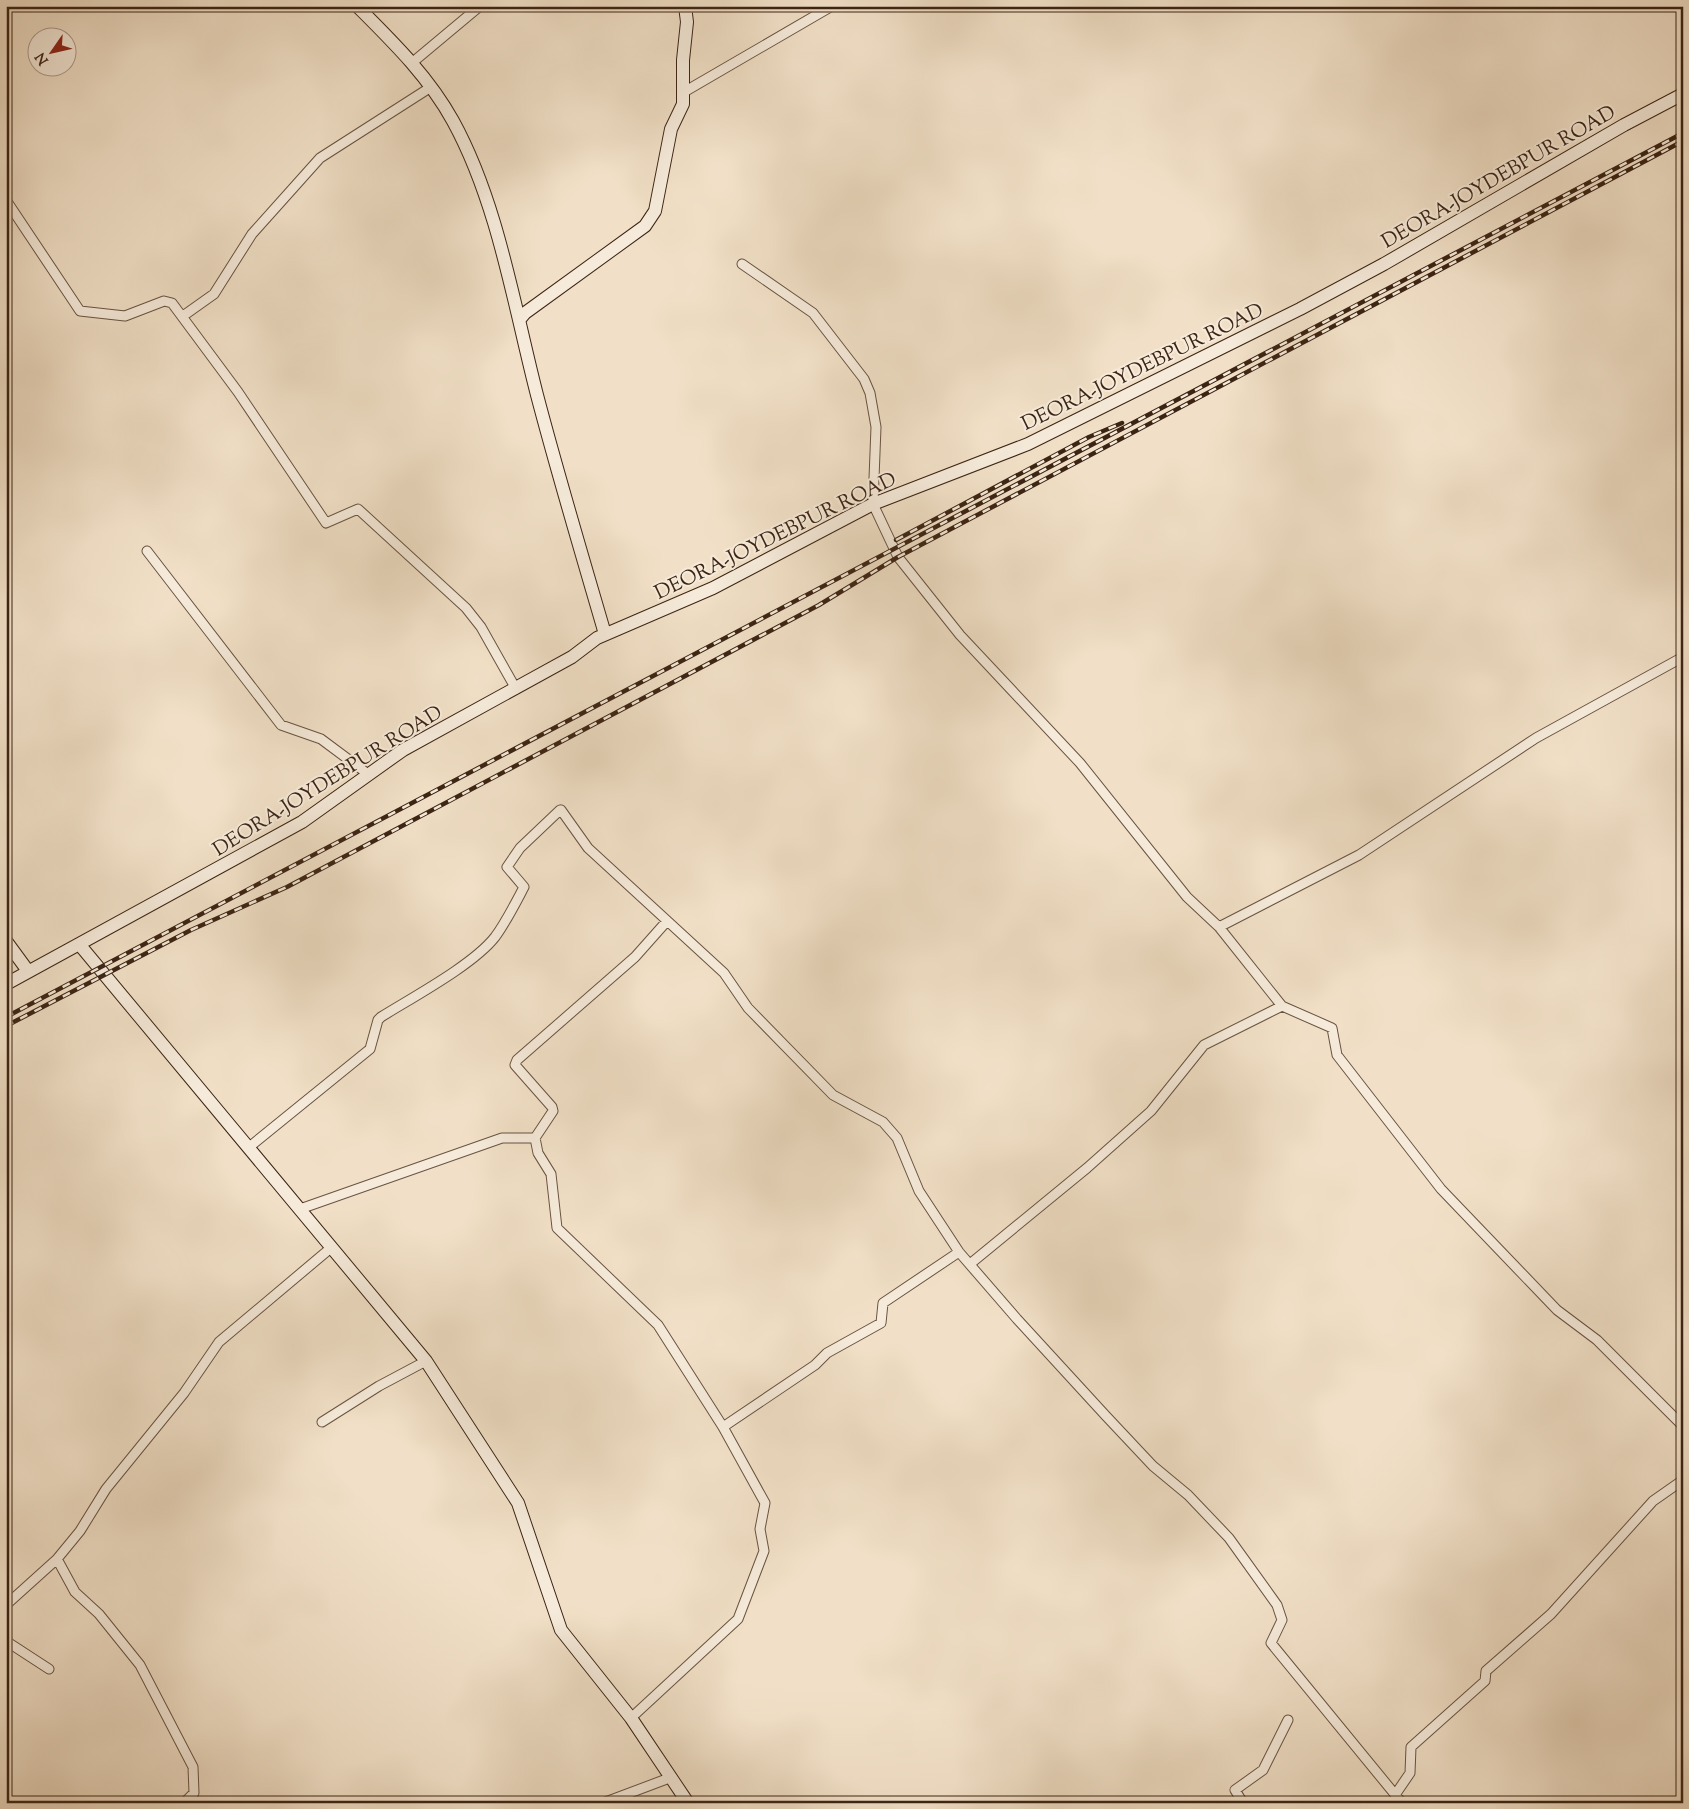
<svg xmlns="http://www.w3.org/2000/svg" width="1689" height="1809" font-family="'Sorts Mill Goudy',serif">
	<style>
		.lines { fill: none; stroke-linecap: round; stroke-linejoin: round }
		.street-casing { stroke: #695341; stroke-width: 11 }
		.secondary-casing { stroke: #3c2414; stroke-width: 14 }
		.street { stroke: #f6ebdb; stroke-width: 9 }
		.secondary { stroke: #f6ebdb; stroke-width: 12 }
		.rail-casing { stroke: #3c2414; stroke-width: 4.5 }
		.rail { stroke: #f6ebdb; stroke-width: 2.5; stroke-dasharray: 8; stroke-linecap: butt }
		.labels { text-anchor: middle; stroke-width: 4; stroke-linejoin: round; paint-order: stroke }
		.street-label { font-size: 20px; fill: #3c2414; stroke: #f6ebdb }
	</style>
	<rect width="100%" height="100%" fill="#f1e0c7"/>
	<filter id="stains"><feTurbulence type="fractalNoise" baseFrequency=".004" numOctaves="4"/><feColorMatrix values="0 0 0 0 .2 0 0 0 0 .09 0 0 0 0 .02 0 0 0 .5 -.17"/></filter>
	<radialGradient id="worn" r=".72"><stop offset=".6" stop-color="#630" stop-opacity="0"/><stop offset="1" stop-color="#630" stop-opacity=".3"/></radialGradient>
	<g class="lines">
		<g class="street-casing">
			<path id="street" d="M413,62L480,6
				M684,92L832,6
				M6,200L80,311L125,316L164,301L172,303L238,392L326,523L358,509L466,608L481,627L516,689
				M742,264L813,313L864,379L870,393L876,427L873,504L898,557L960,635L1080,763L1187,897L1219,927L1282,1006L1332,1028L1337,1055L1441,1189L1557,1310L1597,1340L1683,1426
				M183,316L214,294L252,234L320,158L431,87
				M147,551L281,725L321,739L368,774
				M561,810L588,848L724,973L748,1008L833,1095L883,1122L897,1138L919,1191L959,1252L1017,1319L1106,1416L1153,1466L1188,1495L1229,1538L1277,1605L1282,1620L1271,1643L1402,1803
				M1219,927L1359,855L1536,738L1683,657
				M248,1148L370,1049L378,1020L381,1017C413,997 473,965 495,937C506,922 515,904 524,887L507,867L520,848L560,810
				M300,1209L502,1138H535
				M970,1264L1087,1168L1151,1111L1204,1045L1282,1006
				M322,1422L379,1386L426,1361
				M723,1427L815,1365L827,1353L881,1323L883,1303L959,1252
				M57,1559L75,1592L99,1614L140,1665L193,1767L194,1793L184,1803
				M6,1605L57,1559L80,1531L106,1489L184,1393L219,1342L332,1247
				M6,1641L49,1669
				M631,1718L738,1619L764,1551L760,1529L765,1503L723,1427L658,1325L557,1228L551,1174L538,1153L535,1138L553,1111L552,1107L515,1065L517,1060L635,957L667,921
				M1395,1795L1410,1773L1411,1747L1485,1681L1486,1671L1551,1614L1653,1501L1683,1480
				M603,1803L672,1777
				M1243,1803L1235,1790L1263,1770L1288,1720"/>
		</g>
		<g class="secondary-casing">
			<path id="secondary" d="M357,6C393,42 428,76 453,121C498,203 514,306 537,395C558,475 582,555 605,634
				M520,319L525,313L645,226L655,211L671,129L683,104V60L687,22L685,6
				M6,941L28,971
				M79,944L426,1361L518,1503L561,1630L631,1718L688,1803
				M6,984L302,822L403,750L572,657L597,638L713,588L873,504L1028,444L1300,309L1384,264L1624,125L1683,94"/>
		</g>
		<use href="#street" class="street"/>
		<use href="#secondary" class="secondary"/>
		<g class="rail-casing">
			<path id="rail" d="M896,540L1089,437L1122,423
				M6,1017L1683,133
				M6,1026L191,930L287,887L819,605L898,557L1683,141"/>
		</g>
		<use href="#rail" class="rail"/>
	</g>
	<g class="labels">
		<g class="street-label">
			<text transform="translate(1498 176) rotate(-30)" y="7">DEORA-JOYDEBPUR ROAD</text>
			<text transform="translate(1142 366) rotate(-26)" y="7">DEORA-JOYDEBPUR ROAD</text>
			<text transform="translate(775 535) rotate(-26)" y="7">DEORA-JOYDEBPUR ROAD</text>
			<text transform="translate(327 780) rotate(-32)" y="7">DEORA-JOYDEBPUR ROAD</text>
		</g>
	</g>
	<rect width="1689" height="1809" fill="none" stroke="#f1e0c7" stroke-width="25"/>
	<rect x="8" y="8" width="1674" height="1794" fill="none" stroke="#3c2414" stroke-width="2.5"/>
	<rect x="12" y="12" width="1664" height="1784" fill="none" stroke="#3c2414"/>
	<g transform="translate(52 52) rotate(236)"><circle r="24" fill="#f6ebdb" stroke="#ac9b8b"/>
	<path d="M0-4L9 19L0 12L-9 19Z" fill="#8f2418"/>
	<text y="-8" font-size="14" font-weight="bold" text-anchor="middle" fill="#3c2414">N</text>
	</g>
	<rect width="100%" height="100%" filter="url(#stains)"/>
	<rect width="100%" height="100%" fill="url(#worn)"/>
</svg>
